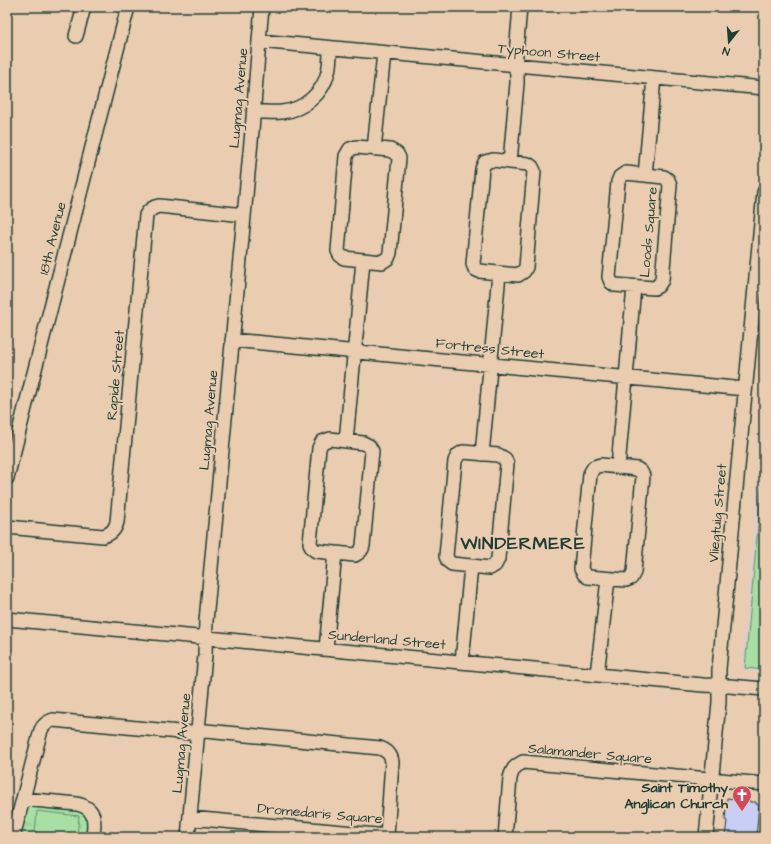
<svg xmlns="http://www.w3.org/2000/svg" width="771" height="844" font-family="'Architects Daughter',sans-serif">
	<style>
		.built { fill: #e0cdc6 }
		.park { fill: url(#park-tufts); stroke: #638e6c }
		.pitch { fill: #a7dfa4; stroke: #638e6c }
		.building { fill: #c8cef6; stroke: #1f3d34 }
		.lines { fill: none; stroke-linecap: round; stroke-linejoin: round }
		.minor-casing { stroke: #1f3d34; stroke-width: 16 }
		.minor { stroke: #eacdb1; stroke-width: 13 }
		.labels { text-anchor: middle; stroke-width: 4; stroke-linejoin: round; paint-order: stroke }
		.street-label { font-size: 14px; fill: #1f3d34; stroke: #eacdb1 }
		.poi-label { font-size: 14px; font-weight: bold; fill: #1f3d34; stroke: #eacdb1; text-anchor: end }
		.district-label { font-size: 18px; font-weight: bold; letter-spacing: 1px; fill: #1f3d34; stroke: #eacdb1 }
	</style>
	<defs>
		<pattern id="park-tufts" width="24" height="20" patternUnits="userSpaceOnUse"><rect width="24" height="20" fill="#a7dfa4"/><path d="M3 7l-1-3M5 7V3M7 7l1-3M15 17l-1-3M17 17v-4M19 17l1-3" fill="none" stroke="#8fc08e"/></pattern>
	</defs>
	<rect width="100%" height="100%" fill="#eacdb1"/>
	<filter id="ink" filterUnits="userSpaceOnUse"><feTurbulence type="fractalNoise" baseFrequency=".025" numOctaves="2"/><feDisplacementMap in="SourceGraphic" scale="8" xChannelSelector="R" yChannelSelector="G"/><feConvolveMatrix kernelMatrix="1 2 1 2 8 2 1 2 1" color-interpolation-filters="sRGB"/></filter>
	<g filter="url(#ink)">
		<path class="built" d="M764,407V674L746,672L740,664Z"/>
		<path class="park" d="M31,805L76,808L88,814L90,837H17L27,807Z"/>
		<path class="pitch" d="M764,459V670L745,668Z
			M37,811L79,816L77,837L35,832Z"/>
		<path class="building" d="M727,798L750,801V802H756V804L759,805L756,837H725L727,821L725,820Z"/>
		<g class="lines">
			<g class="minor-casing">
				<path id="minor" d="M76,36L84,7
					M259,41L764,88
					M254,111C263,112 272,113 282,112C303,110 323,94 328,72C330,64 330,56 330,48
					M357,147L390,150L397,154L399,158L390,253L388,258L382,262L344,258L340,255L338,251L346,156L350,149Z
					M374,149L384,53
					M493,160L528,164L532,167L534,171L526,267L524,271L518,275L479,271L475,269L473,264L482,169L485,162Z
					M510,162L517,83V74L515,65L520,7
					M626,173L664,177L668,180L670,185L662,280L658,286L654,288L615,285L611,282L609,277L618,182L620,177Z
					M645,175L654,78
					M232,340L745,389
					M330,439L363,443L369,446L372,451L363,546C362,551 359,553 355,555L316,551L312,548L310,543L319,448L322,442Z
					M346,441L363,261
					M463,452L498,455L505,459L507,464L498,559L495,565L490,568L452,564L448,561L446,556L455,461L458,455Z
					M482,454L499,274
					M601,465L637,469L641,472L643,476L634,572L631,578L626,580L588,577L584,574L581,569L590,474L594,467Z
					M618,467L634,287
					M7,478L128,7
					M7,527L103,536C111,534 115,530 117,522L146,215C149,210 153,207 159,206L244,215
					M7,619L703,685L729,686L764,689
					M326,649L335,553
					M462,662L471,566
					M597,675L608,579
					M23,799L77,804C96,808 95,821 93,837
					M13,837L41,730C43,725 47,722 53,720L190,733L206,731L380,748C387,751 391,754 392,762L387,836L190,818
					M188,837L205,655L206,621L252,131L259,41L262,7
					M505,837L510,778C513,768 514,767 523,762L764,784
					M706,837L719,702V669L764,192"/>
			</g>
			<use href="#minor" class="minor"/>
		</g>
	</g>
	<defs>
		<g id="church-pin" transform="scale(1)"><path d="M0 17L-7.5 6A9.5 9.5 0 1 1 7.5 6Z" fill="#d1495b" stroke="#eacdb1"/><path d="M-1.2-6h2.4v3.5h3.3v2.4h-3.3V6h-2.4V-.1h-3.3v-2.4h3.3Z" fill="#fff"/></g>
	</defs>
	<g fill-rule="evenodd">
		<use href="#church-pin" x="742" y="795"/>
	</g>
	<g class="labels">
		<g class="street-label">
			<text transform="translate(549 52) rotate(5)" y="5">Typhoon Street</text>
			<text transform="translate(238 98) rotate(-85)" y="5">Lugmag Avenue</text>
			<text transform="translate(648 232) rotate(-85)" y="5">Loods Square</text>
			<text transform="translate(52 238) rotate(-76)" y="5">18th Avenue</text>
			<text transform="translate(490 348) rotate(6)" y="5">Fortress Street</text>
			<text transform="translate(115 375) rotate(-85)" y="5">Rapide Street</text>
			<text transform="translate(208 420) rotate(-85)" y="5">Lugmag Avenue</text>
			<text transform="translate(717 513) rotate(-85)" y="5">Vliegtuig Street</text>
			<text transform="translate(387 639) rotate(5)" y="5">Sunderland Street</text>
			<text transform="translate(181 743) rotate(-85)" y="5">Lugmag Avenue</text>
			<text transform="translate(590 753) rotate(5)" y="5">Salamander Square</text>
			<text transform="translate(320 813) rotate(5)" y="5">Dromedaris Square</text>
		</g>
		<g class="poi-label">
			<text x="728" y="792">Saint Timothy<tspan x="728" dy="16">Anglican Church</tspan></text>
		</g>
		<g class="district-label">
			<text x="523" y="549">WINDERMERE</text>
		</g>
	</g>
	<rect width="771" height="844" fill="none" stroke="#eacdb1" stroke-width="24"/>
	<rect x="12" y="12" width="747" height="820" fill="none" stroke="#1f3d34" stroke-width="1.5" filter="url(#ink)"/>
	<g transform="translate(729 42) rotate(197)" stroke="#eacdb1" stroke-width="3" paint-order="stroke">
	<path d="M0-3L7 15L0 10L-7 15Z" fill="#1f3d34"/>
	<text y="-6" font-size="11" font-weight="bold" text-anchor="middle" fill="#1f3d34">N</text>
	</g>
</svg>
